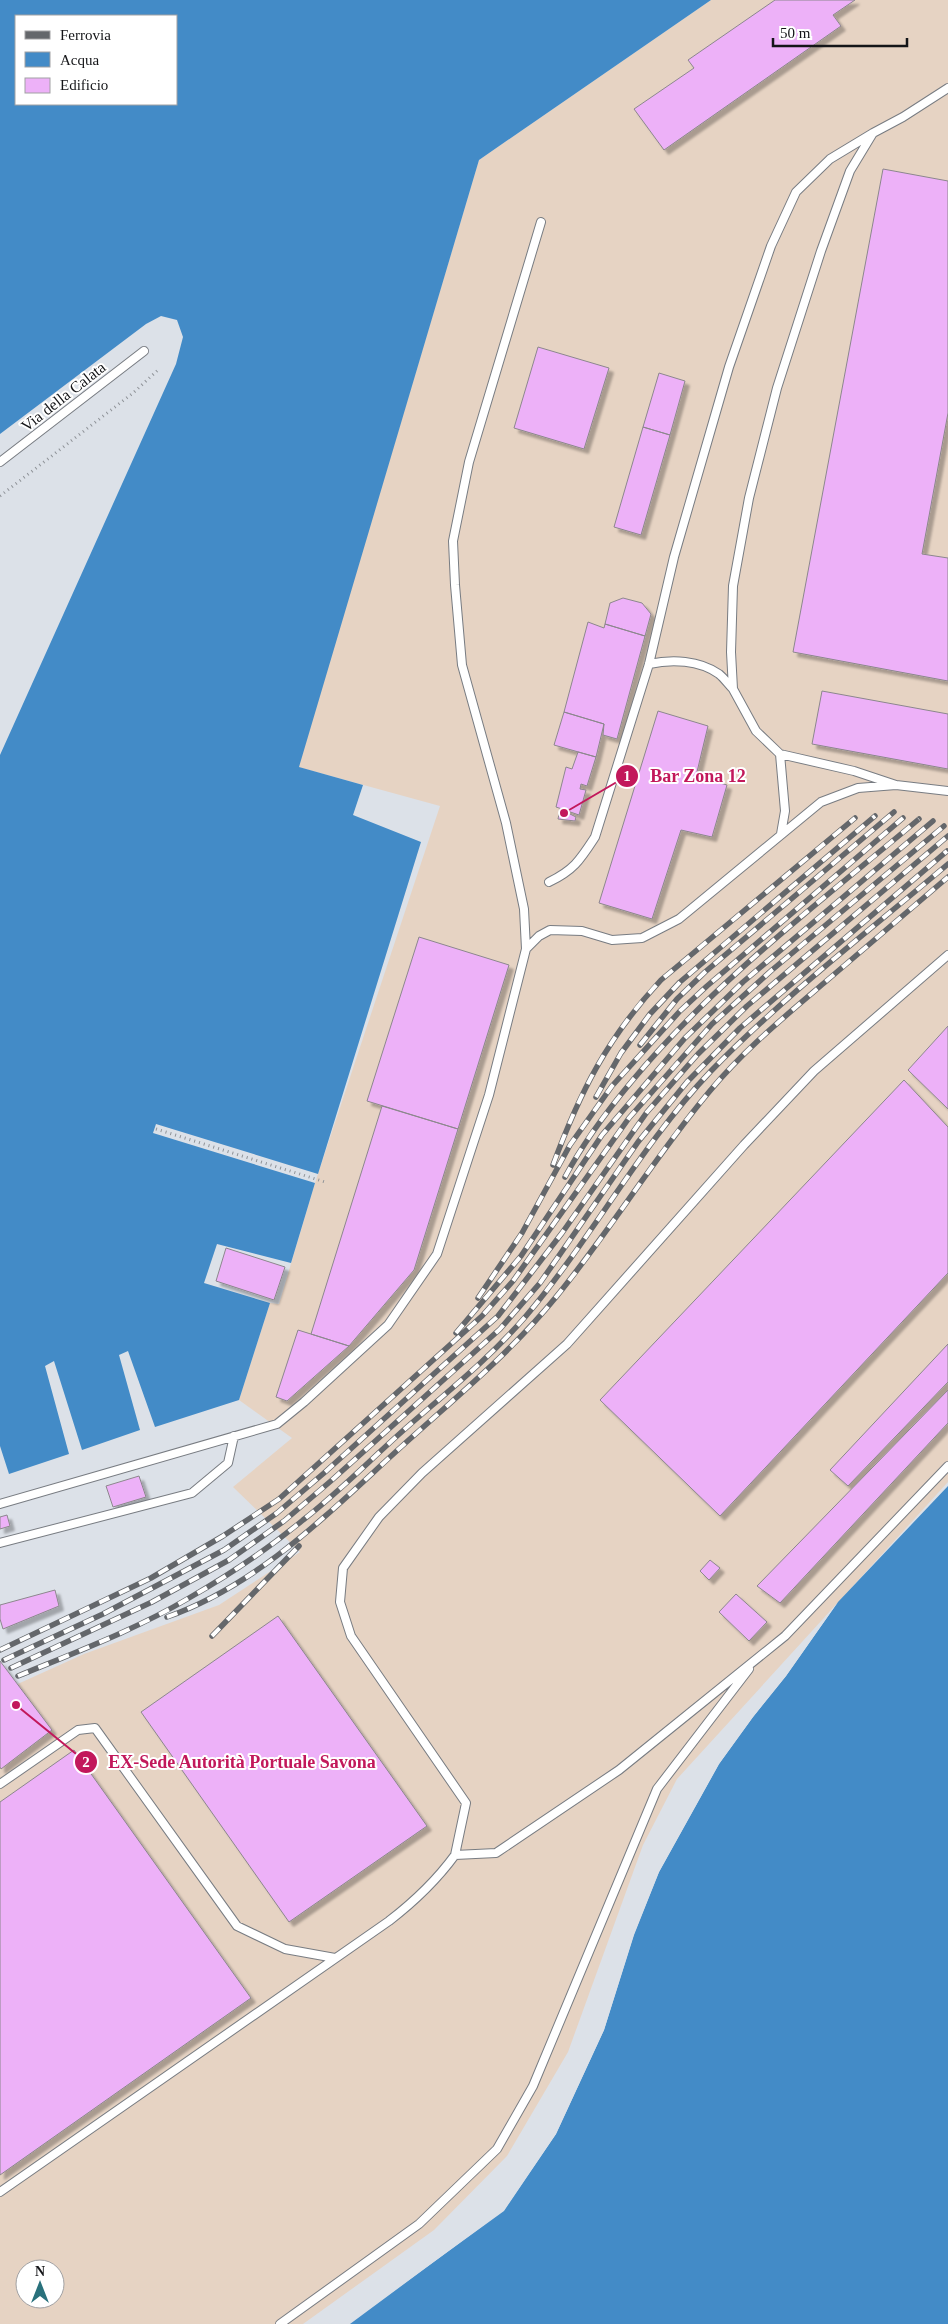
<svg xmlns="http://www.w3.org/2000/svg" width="948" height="2324" font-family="'Times New Roman',serif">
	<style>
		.industrial { fill: #e6d3c3; fill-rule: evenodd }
		.water { fill: #438bc7; fill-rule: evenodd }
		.pier { fill: #dce1e8 }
		.building { fill: #edb1f8; stroke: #8c878d; filter: url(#shadow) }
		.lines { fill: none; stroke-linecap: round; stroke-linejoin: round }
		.lane-casing { stroke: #787c82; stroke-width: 10 }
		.path { stroke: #8f9398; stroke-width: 3; stroke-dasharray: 1 4; stroke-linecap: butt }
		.lane { stroke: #fff; stroke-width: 8 }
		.rail-casing { stroke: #64676b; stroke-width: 5.5 }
		.rail { stroke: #fff; stroke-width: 4; stroke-dasharray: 11; stroke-linecap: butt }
		.labels { text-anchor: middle; stroke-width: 4; stroke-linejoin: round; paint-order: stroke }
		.street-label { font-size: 16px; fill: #141518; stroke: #fff }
		.leader { fill: none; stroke: #c2185b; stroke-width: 2 }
		.callout-dot { fill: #c2185b; stroke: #fff; stroke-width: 2 }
		.mark-label { font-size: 15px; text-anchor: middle; font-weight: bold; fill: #fff }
		.callout-label { font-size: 18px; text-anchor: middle; font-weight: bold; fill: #c2185b; stroke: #fff; stroke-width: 4; stroke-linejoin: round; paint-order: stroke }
	</style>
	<defs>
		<filter id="shadow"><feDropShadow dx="4.5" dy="4.5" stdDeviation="1" flood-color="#0004"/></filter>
	</defs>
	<rect width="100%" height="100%" fill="#dce1e8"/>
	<path class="industrial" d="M711,0H948V1482L677,1779L643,1845L568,2052L507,2156L434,2230L303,2324H0V1692L84,1654L219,1605L300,1552L233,1487L292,1438L239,1400L270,1303L279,1304L315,1183L440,806L298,767L479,160ZM25,2269H55V2299H25Z"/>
	<path class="water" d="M0,0H711L479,160L299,767L363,785L353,815L421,842L318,1174L156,1124L153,1133L315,1183L291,1263L217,1244L204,1283L270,1303L239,1400L155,1427L128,1351L119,1355L140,1430L82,1450L54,1361L45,1366L69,1454L9,1474L0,1446V755L176,364L183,337L177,320L161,316L146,324L0,434ZM16,16H176V104H16Z
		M948,1486V2324H350L504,2210L556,2134L604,2030L634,1934L659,1872L719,1764L753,1717L786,1676L838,1602Z"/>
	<path class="pier" d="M838,1602L786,1676L753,1717L719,1764L659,1872L634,1935L604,2030L556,2134L504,2211L348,2324L502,2209L554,2133L601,2029L631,1934L657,1870L717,1762L751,1716L784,1675L826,1616Z"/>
	<path class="building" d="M775,0H855L833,15L841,26L664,150L634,109L694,68L688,60Z
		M883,169L948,181V413L922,554L948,558V681L793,652Z
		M538,347L609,368L584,449L514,428Z
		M659,373L685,381L670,435L643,427Z
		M643,427L670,435L641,535L614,527Z
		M623,598L642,603L651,614L645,636L605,624L610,603Z
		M588,622L604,628L605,624L645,636L617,739L603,735L604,724L564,712Z
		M822,691L948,714V769L812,744Z
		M658,711L708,726L696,776L727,785L712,837L681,830L652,919L599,903Z
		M564,712L604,724L596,757L554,745Z
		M578,752L596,757L587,786L581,784L580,789L586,790L579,815L556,807L566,767L572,769Z
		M560,809L576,817L575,821L558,819Z
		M419,937L509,965L458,1129L367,1101Z
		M948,1026V1109L908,1070Z
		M904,1080L948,1127V1273L720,1516L600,1400Z
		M382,1106L458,1129L414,1270L349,1346L311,1334Z
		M226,1248L285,1267L274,1300L216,1281Z
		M298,1330L349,1346L287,1401L276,1397Z
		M948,1344V1382L848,1486L830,1470Z
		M948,1390V1423L780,1603L757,1586Z
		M139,1476L146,1497L113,1507L106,1486Z
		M7,1515L10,1526L0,1529V1517Z
		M710,1560L720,1568L709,1580L700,1571Z
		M55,1590L59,1606L3,1629L0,1619V1605Z
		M736,1594L767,1622L749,1641L719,1612Z
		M278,1616L427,1826L289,1922L141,1712Z
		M0,1661L52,1730L1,1769L0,1767Z
		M74,1750L251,1998L0,2175V1802Z"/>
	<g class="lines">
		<g class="lane-casing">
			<path id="lane" d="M873,133L903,117L948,88
				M0,462L144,351
				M649,664C672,659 699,660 719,674C724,678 729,685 733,689
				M896,785L948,791
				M549,882C574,870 580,860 595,837L649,664L674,557L729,367L771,246L796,192L830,159L873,133L850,171L821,251L777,388L749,498L733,586L731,652L733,689L756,731L780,754L785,811L781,834
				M526,949L539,936L550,930L582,931L612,940L642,938L679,919L821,802L858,788L896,785L854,771L780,754
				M0,1504L277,1424L304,1402L388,1325L437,1254L489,1095L526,949L524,909L506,823L462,665L455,585L453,541L469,462L541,222
				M0,1543L192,1493L228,1463L234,1436
				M0,1784L78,1730L95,1728L237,1926L285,1949L335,1958
				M455,1855L466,1803L351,1636L340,1602L343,1568L379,1517L422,1473L567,1344L744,1145L814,1071L948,955
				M0,2192L389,1921C415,1901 436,1881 455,1855L496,1853L619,1770L785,1636L948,1466
				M280,2324L419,2224L497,2149L533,2086L657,1789L749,1669"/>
		</g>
		<path class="path" d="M0,496L133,393L158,370
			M156,1129L325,1182"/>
		<use href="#lane" class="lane"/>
		<g class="rail-casing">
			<path id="rail" d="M640,1045L677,999L705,972L894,812
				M596,1097L621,1053L650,1014L680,982L875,816
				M553,1165C580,1092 607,1038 661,980L855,818
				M565,1177C583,1143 607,1111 632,1081C715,981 820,902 919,819
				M478,1298L522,1233L570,1145L612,1086L680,1011L707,986L903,818
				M456,1333L521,1256L602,1135L685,1038L743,982L933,821
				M167,1617C264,1583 336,1505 411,1438C461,1393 513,1350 556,1297C610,1231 654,1158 709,1092C743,1051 783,1018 824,983C865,948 907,912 948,877
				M212,1636L299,1546
				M0,1650L151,1578L223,1536L279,1499L482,1316L513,1281L629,1118L712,1024L772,970L944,826
				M4,1660L103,1614L224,1550L277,1513L324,1473L498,1316L562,1233L647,1112L698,1054L747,1006L948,836
				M11,1668L152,1602L229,1560L284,1521L332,1480L500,1329L540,1283L638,1142L687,1082L740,1028L947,851
				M18,1676C76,1652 135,1630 189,1598C229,1575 268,1549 303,1520C339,1492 372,1458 406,1428C447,1392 490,1358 526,1316C592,1238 640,1146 711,1071C784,996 869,931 948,864"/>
		</g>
		<use href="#rail" class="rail"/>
	</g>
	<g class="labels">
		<g class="street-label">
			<text transform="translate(63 396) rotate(-38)" y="6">Via della Calata</text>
		</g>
	</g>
	<path class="leader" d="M564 813L627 776M16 1705L86 1762"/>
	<g class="callout-dot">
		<circle cx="564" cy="813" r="5"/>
		<circle cx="16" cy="1705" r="5"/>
		<circle cx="627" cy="776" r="12"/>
		<circle cx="86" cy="1762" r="12"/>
	</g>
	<g class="mark-label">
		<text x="627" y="781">1</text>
		<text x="86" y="1767">2</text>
	</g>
	<g class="callout-label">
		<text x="698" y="782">Bar Zona 12</text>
		<text x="242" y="1768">EX-Sede Autorità Portuale Savona</text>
	</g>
	<rect x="15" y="15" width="162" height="90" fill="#ffffff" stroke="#a1a1a3"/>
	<rect x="25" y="31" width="25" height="8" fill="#64676b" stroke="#a1a1a3"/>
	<text x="60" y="40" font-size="15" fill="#141518">Ferrovia</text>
	<rect x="25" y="52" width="25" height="15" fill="#438bc7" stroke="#a1a1a3"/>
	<text x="60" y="65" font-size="15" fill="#141518">Acqua</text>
	<rect x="25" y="78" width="25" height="15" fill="#edb1f8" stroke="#a1a1a3"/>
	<text x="60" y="90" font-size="15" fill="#141518">Edificio</text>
	<g transform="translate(40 2284)"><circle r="24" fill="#ffffff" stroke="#a1a1a3"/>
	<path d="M0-4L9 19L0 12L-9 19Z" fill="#29717c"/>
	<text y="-8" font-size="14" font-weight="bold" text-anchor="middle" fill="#141518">N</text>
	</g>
	<path d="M773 38v8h134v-8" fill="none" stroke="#141518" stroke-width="2.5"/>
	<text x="780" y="38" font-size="15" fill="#141518" stroke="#ffffff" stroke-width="4" paint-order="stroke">50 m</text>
</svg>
